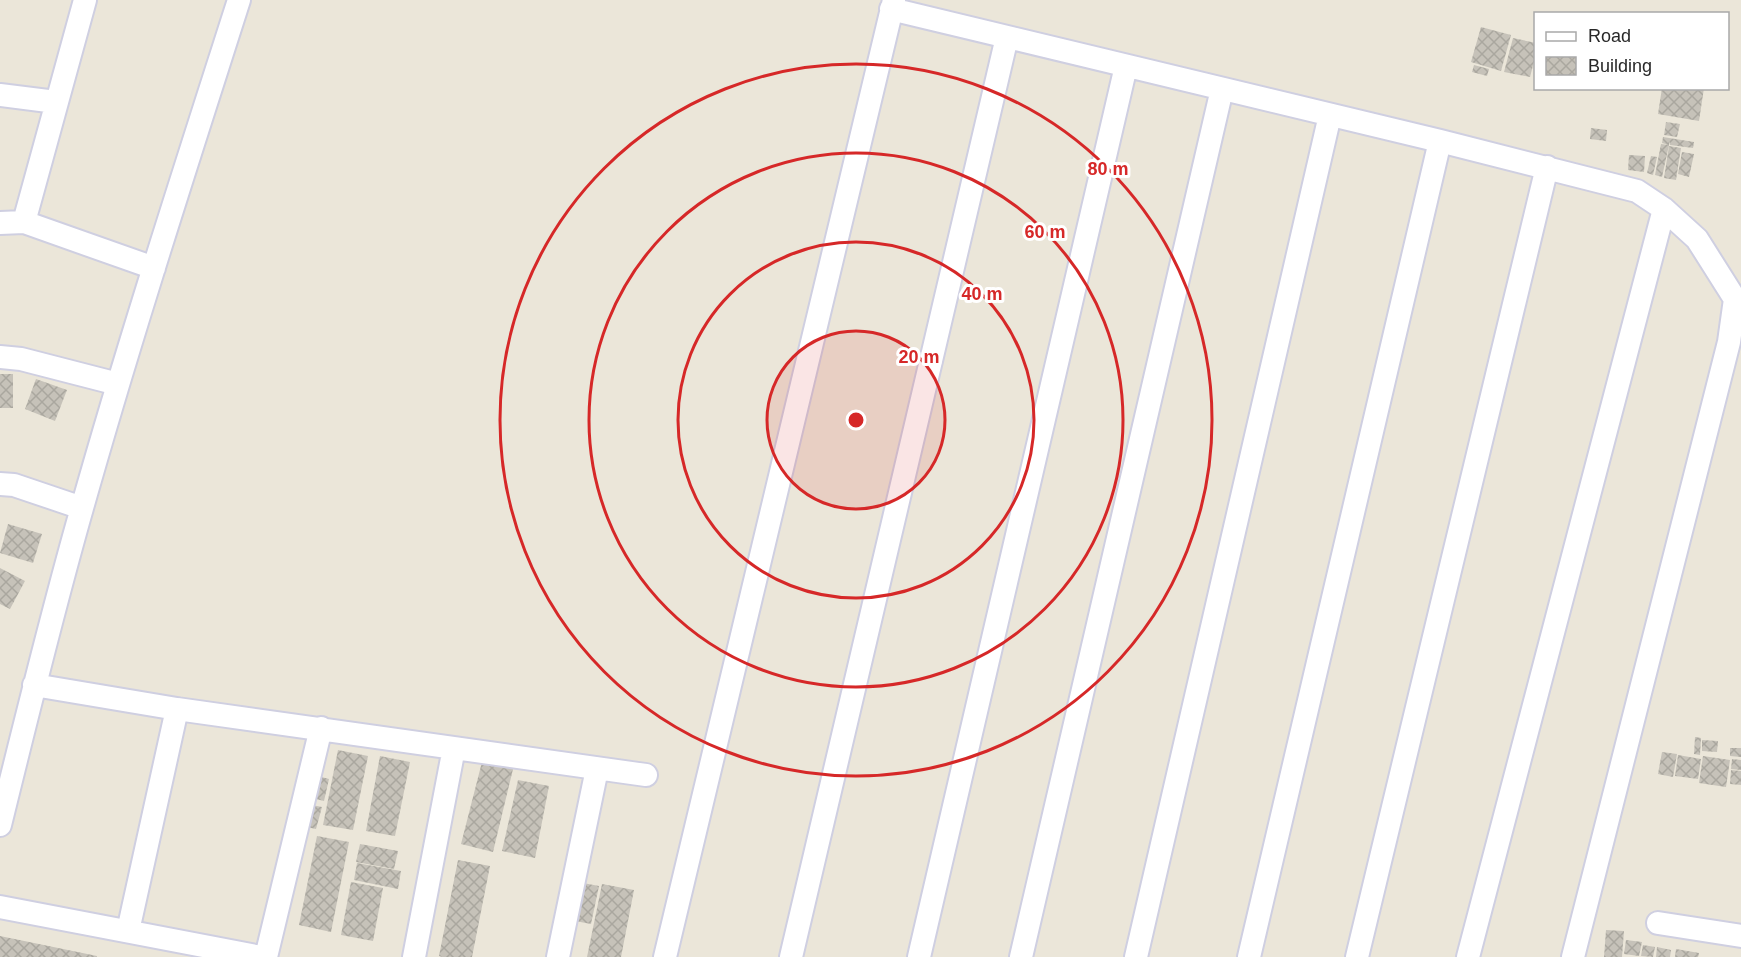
<svg xmlns="http://www.w3.org/2000/svg" width="1741" height="957" font-family="Helvetica,sans-serif">
	<style>
		.building { fill: url(#building-cross-hatch) }
		.lines { fill: none; stroke-linecap: round; stroke-linejoin: round }
		.minor-casing { stroke: #cfcfe1; stroke-width: 26 }
		.minor { stroke: #fff; stroke-width: 22 }
		.ring { fill: none; stroke: #d62828; stroke-width: 3 }
		.centre { fill: #d62828; stroke: #fff; stroke-width: 3 }
		.ring-label { font-size: 18px; text-anchor: middle; font-weight: bold; fill: #d62828; stroke: #fff; stroke-width: 6; stroke-linejoin: round; paint-order: stroke }
	</style>
	<defs>
		<pattern id="building-cross-hatch" width="8" height="8" patternUnits="userSpaceOnUse" patternTransform="scale(1.5)"><rect width="8" height="8" fill="#c6c2b9"/><path d="M0 0l8 8M0 8l8-8" fill="none" stroke="#aaa79f"/></pattern>
	</defs>
	<rect width="100%" height="100%" fill="#ebe6d9"/>
	<path class="building" d="M1481,27L1511,35L1501,71L1471,62Z
		M1513,38L1536,43V54L1530,77L1504,72Z
		M1474,65L1489,69L1487,76L1472,72Z
		M1662,88H1704L1699,121L1658,114Z
		M1666,122L1680,124L1677,137L1664,135Z
		M1591,128L1607,130L1606,141L1590,139Z
		M1663,137L1694,142L1693,148L1670,145V141L1669,145L1662,143Z
		M1661,144L1669,145L1662,177L1655,175Z
		M1669,146L1681,148L1676,180L1664,178Z
		M1682,152L1694,154L1689,177L1678,174Z
		M1629,155L1645,156L1644,172L1628,170Z
		M1651,156L1657,157L1653,175L1647,173Z
		M0,374H13V408H0Z
		M36,379L67,390L55,421L25,409Z
		M8,524L42,534L33,563L0,553Z
		M0,568L25,581L10,609L0,604Z
		M1695,737L1701,738L1700,755L1694,754Z
		M1702,740L1718,741L1717,752L1702,751Z
		M1730,748H1741V757L1730,756Z
		M338,750L368,756L353,830L323,825Z
		M1662,752L1677,754L1673,777L1658,774Z
		M1678,755L1701,759L1698,779L1675,776Z
		M380,756L410,762L395,836L366,831Z
		M1703,756L1730,760L1726,787L1699,783Z
		M483,758L514,765L493,852L461,844Z
		M1732,759L1741,760V770L1731,769Z
		M1731,770L1741,771V785L1730,784Z
		M314,775L329,779L324,801L308,797Z
		M518,780L549,786L535,858L502,851Z
		M307,804L322,807L316,829L302,826Z
		M317,836L349,842L331,932L299,925Z
		M360,844L398,851L394,869L356,862Z
		M458,860L490,866L472,957H442L439,956Z
		M357,863L401,871L398,889L354,880Z
		M351,882L383,888L373,941L341,935Z
		M583,883L599,886L591,924L575,921Z
		M602,884L634,890L621,957H587Z
		M1606,930L1624,931L1622,957H1604Z
		M0,936L97,956V957H0Z
		M1626,940L1642,942L1639,956L1624,954Z
		M1643,945L1655,947L1653,957L1641,956Z
		M1657,947L1671,950L1670,957H1656Z
		M1676,949L1699,953L1698,957H1675Z"/>
	<g class="lines">
		<g class="minor-casing">
			<path id="minor" d="M891,9L1440,141L1637,191L1664,209L1697,239L1735,299L1729,342L1573,957
				M0,95L56,102
				M24,222L85,0
				M0,223L24,222L154,268
				M0,357L21,359L118,384
				M0,484L14,485L82,508
				M34,685L177,709L646,775
				M0,825C26,719 52,613 82,508C130,338 185,169 239,0
				M0,907L261,957
				M1658,923L1741,936
				M128,931L177,709
				M266,957L321,728
				M414,957L454,748
				M558,957L597,769
				M665,957L894,0
				M791,957L1007,37
				M919,957L1126,66
				M1021,957L1222,89
				M1136,957L1330,115
				M1249,957L1440,141
				M1357,957L1547,167
				M1468,957L1664,209"/>
		</g>
		<use href="#minor" class="minor"/>
	</g>
	<circle cx="856" cy="420" r="89" fill="#d62828" fill-opacity=".12"/>
	<g class="ring">
		<circle cx="856" cy="420" r="89"/>
		<circle cx="856" cy="420" r="178"/>
		<circle cx="856" cy="420" r="267"/>
		<circle cx="856" cy="420" r="356"/>
	</g>
	<circle cx="856" cy="420" r="9" class="centre"/>
	<g class="ring-label">
		<text x="1108" y="175">80 m</text>
		<text x="1045" y="238">60 m</text>
		<text x="982" y="300">40 m</text>
		<text x="919" y="363">20 m</text>
	</g>
	<rect x="1534" y="12" width="195" height="78" fill="#ffffff" stroke="#a9a9a9" stroke-width="1.5"/>
	<rect x="1546" y="32" width="30" height="9" fill="#ffffff" stroke="#a9a9a9" stroke-width="1.5"/>
	<text x="1588" y="42" font-size="18" fill="#282828">Road</text>
	<rect x="1546" y="57" width="30" height="18" fill="url(#building-cross-hatch)" stroke="#a9a9a9" stroke-width="1.5"/>
	<text x="1588" y="72" font-size="18" fill="#282828">Building</text>
</svg>
